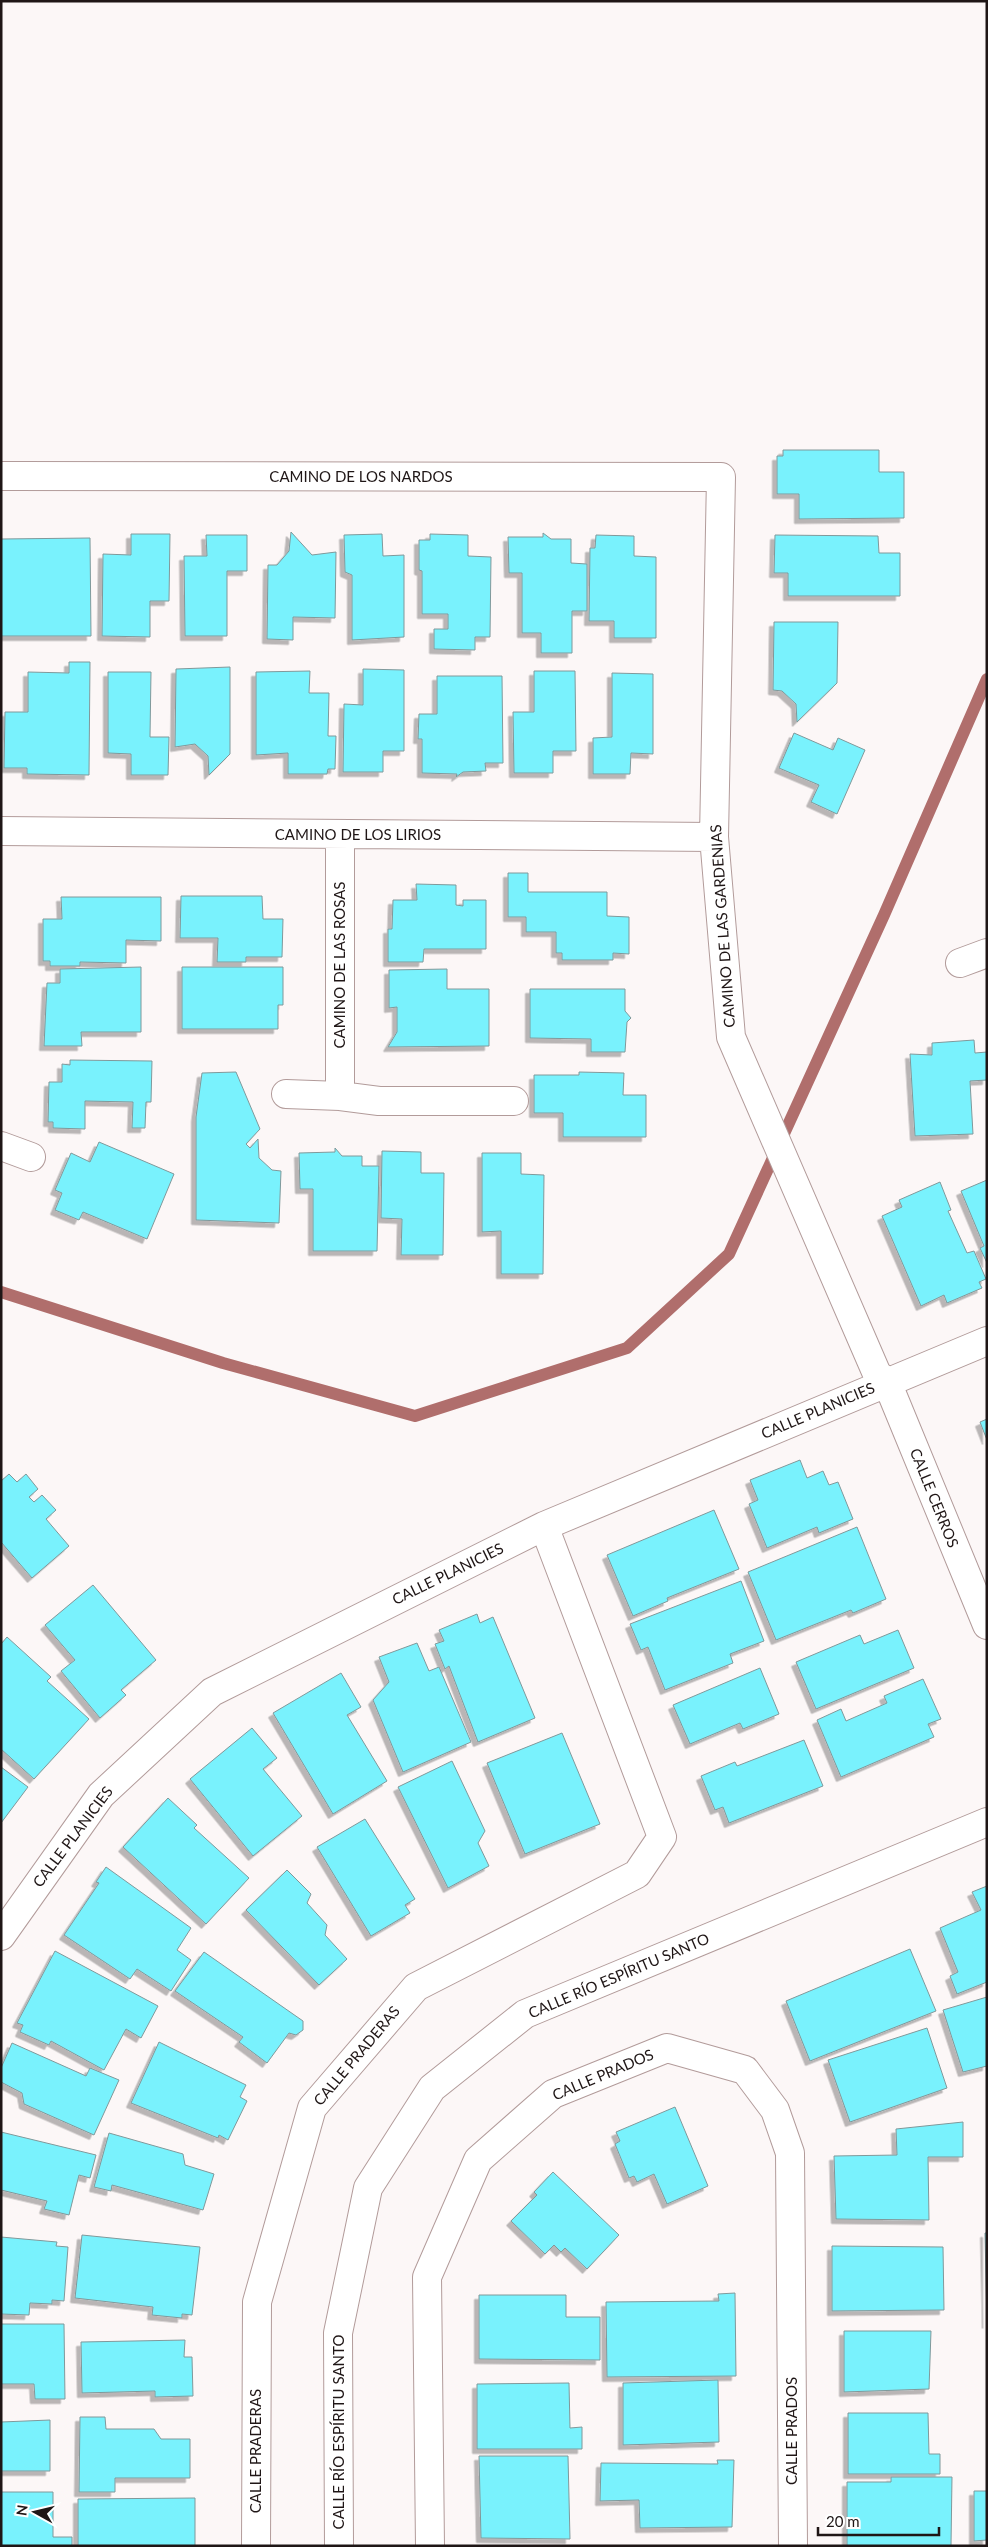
<svg xmlns="http://www.w3.org/2000/svg" width="988" height="2547" font-family="Lato,sans-serif">
	<style>
		.lines { fill: none; stroke-linecap: round; stroke-linejoin: round }
		.stream { stroke: #b06e6c; stroke-width: 12 }
		.building { fill: #79f2fd; stroke: #80989a; filter: url(#shadow) }
		.street-casing { stroke: #b29b9a; stroke-width: 30 }
		.street { stroke: #fff; stroke-width: 28 }
		.labels { text-anchor: middle; stroke-width: 4; stroke-linejoin: round; paint-order: stroke }
		.street-label { font-size: 15px; fill: #1f1616; stroke: #fff }
	</style>
	<defs>
		<filter id="shadow"><feDropShadow dx="-4.5" dy="4.5" stdDeviation="0" flood-color="#0004"/></filter>
	</defs>
	<rect width="100%" height="100%" fill="#fcf7f7"/>
	<g class="lines">
		<path class="stream" d="M1,1292L223,1363L415,1416L627,1348L729,1254L884,915L987,679"/>
	</g>
	<path class="building" d="M783,450H879V472H904V518L799,519V494H777V456H783Z
		M291,532L312,555L336,552L335,618L293,617V640L267,639L268,565H277L289,551Z
		M543,533L551,539H571V563L587,564V611H572V653H541V633H522V573H509L508,537H543Z
		M131,534H170L169,601H150V637L102,636L103,554L131,555Z
		M382,534L383,556L404,555V637L352,640V575L345,572L344,535Z
		M430,534L468,535V556L491,557L490,637H475V650L434,649V629H448V614H422V571L419,570V540H430Z
		M206,535H247V571H227V636H185L184,556H207Z
		M596,535L634,536V556L656,557V638H614V621H589L590,548H595Z
		M775,535L878,536L879,553H900V596H788V573H774Z
		M90,538L91,636H1V539Z
		M774,622H838L837,683L797,722L796,704L782,691L773,690Z
		M69,662H90L89,775L27,774V768H4L5,712H28V672L69,673Z
		M230,667V754L209,775L208,756L195,744L175,747L176,669Z
		M363,669L404,670V751H383V772H343L344,704L363,705Z
		M310,671L309,693H329L328,736H336L335,769H328L327,774H288V753L256,755V672Z
		M534,671H575L576,751H553V773H514L513,712H534Z
		M108,672H151L150,737H169L168,775H131V754L108,753Z
		M612,673L653,674V754L631,753L630,774H593V738L612,737Z
		M437,676H502L503,763H485L486,771L463,772L456,777L457,774L422,773V739H418L419,714H437Z
		M794,733L833,750L838,738L865,750L837,814L811,802L819,785L779,768Z
		M508,873H528V892H607V916L629,917V954L613,953V960H562V953H556V932H526V917H508Z
		M416,884L456,885V905L463,906V900H486V949H424L423,962H388V929H392L393,900H417Z
		M181,896H262L263,919H283L282,957H246V962H217L218,938H180Z
		M61,897H161V941L126,940V963L80,962V966H50V961H43V919H62Z
		M141,967V1032H81L82,1046H44L47,983H60V969Z
		M182,967H283V1005H278V1029H182Z
		M447,969V989H489V1046L388,1047L397,1032V1007L389,1008V970Z
		M530,989H625V1011L631,1018L627,1022L625,1052H591V1039L530,1038Z
		M974,1040L975,1053L987,1052V1080L970,1081L973,1134L915,1136L910,1054L932,1055V1043Z
		M70,1060L152,1061L151,1102H146L145,1128H132L133,1102L85,1101V1129L53,1128V1122H48L49,1082H62V1064L70,1065Z
		M236,1072L260,1129L246,1144L250,1148L258,1139L259,1158L272,1170L281,1171L279,1223L196,1220V1117L202,1073Z
		M579,1072L624,1073L623,1095H646V1137H563V1113H534V1075H579Z
		M99,1142L174,1174L147,1239L83,1212L79,1220L55,1210L62,1193L55,1190L71,1153L90,1162Z
		M335,1148L342,1156H362V1166H379L377,1251H313V1189H300L299,1153L335,1152Z
		M382,1151L421,1152V1173H444L443,1255H401L402,1219L381,1218Z
		M482,1153H521V1174L544,1175L543,1274H501V1231L482,1232Z
		M987,1180V1263L980,1248L984,1246L961,1191Z
		M940,1182L951,1210L948,1211L967,1253L974,1251L986,1279L979,1282L982,1288L947,1303L944,1295L921,1306L882,1216L902,1207L899,1200Z
		M987,1419V1440L980,1422Z
		M800,1460L807,1478L823,1471L829,1485L838,1482L853,1519L819,1533L817,1527L767,1548L749,1504L758,1500L750,1480Z
		M9,1474L17,1482L26,1474L38,1489L29,1497L34,1502L42,1495L56,1510L46,1519L69,1546L32,1578L1,1542V1481Z
		M714,1510L739,1569L667,1598L668,1601L633,1616L607,1555Z
		M857,1527L886,1599L853,1613L851,1610L776,1640L748,1572Z
		M741,1581L764,1641L730,1654L733,1663L665,1690L648,1647L641,1650L630,1624Z
		M93,1585L156,1660L121,1690L126,1695L100,1718L61,1671L75,1660L45,1625Z
		M477,1614L480,1623L493,1617L535,1718L478,1742L449,1666L445,1669L435,1644L444,1641L439,1630Z
		M898,1630L914,1668L816,1709L796,1662L860,1635L864,1644Z
		M7,1637L51,1677L47,1681L89,1719L34,1779L1,1749V1644Z
		M417,1643L429,1671L439,1667L471,1742L403,1772L373,1700L389,1682L379,1657Z
		M760,1668L779,1714L743,1729L740,1723L690,1744L673,1705Z
		M341,1673L361,1707L347,1715L387,1781L333,1814L273,1713Z
		M923,1679L941,1719L928,1724L934,1737L841,1777L817,1720L841,1709L846,1721L887,1703L884,1696Z
		M252,1728L277,1758L263,1769L302,1816L253,1856L190,1779Z
		M562,1733L600,1824L525,1854L487,1763Z
		M804,1740L823,1786L729,1823L723,1807L715,1810L701,1776L735,1762L737,1766Z
		M452,1761L485,1831L478,1843L489,1866L448,1888L398,1787Z
		M1,1767L28,1787L1,1823Z
		M168,1798L197,1825L194,1828L249,1878L206,1924L123,1847Z
		M365,1819L415,1899L405,1905L410,1913L371,1936L317,1847Z
		M106,1867L191,1928L177,1950L191,1960L171,1991L137,1969L130,1979L64,1935L99,1883L96,1882Z
		M287,1870L311,1894L307,1903L327,1925L325,1935L347,1959L319,1985L246,1910Z
		M987,1886V1982L957,1994L950,1976L958,1972L940,1928L981,1910L972,1892Z
		M910,1949L936,2011L810,2061L786,2001Z
		M55,1951L158,2006L141,2038L126,2029L104,2070L51,2041L49,2045L20,2032L23,2025L17,2023Z
		M204,1952L303,2021V2030L296,2035L289,2033L267,2063L239,2042L243,2037L175,1991Z
		M987,1997V2066L963,2072L943,2010Z
		M927,2028L947,2088L850,2122L828,2060Z
		M159,2042L246,2085L240,2097L247,2101L228,2140L219,2135L218,2138L131,2103Z
		M12,2043L86,2076L90,2068L119,2080L94,2135L24,2104L22,2093L1,2082V2068Z
		M675,2107L708,2186L667,2204L654,2174L637,2182L634,2176L629,2178L615,2144L620,2141L616,2132Z
		M963,2122V2157H928L929,2220L836,2219L834,2156L897,2155L896,2129Z
		M1,2132L96,2155L90,2178L79,2175L69,2215L44,2209L47,2201L1,2190Z
		M109,2133L183,2154L185,2165L214,2174L203,2210L112,2185L111,2191L94,2187Z
		M553,2172L619,2235L587,2269L565,2248L561,2252L554,2245L545,2254L511,2221L537,2195L534,2192Z
		M985,2233H987V2324Z
		M82,2235L200,2247L192,2315L182,2314V2318L152,2315L153,2307L75,2298Z
		M1,2237L57,2242L56,2246L68,2247L64,2301L52,2300V2304L30,2303L29,2315L1,2314Z
		M832,2246L943,2247L944,2310L832,2311Z
		M735,2293L736,2376L607,2377L606,2302L719,2301L718,2294Z
		M479,2295H566V2317H600V2360L479,2359Z
		M1,2324H64L65,2399H35L34,2384H1Z
		M844,2331H931L929,2389L844,2392Z
		M185,2340L184,2357H192L193,2396L155,2397V2391L82,2393L81,2342Z
		M718,2380L719,2442L623,2445V2383Z
		M569,2383L570,2428L582,2427V2449H477V2384Z
		M848,2413H928L929,2454H940V2474H848Z
		M80,2417H105L106,2429H154L161,2439H190V2478H115V2492H79Z
		M50,2420V2471H1V2422Z
		M479,2456H568L570,2539L481,2538Z
		M717,2460H734L732,2527L640,2528L639,2500L600,2501L601,2463L718,2464Z
		M891,2477H952L951,2546H847V2482H891Z
		M974,2491H987V2540L974,2541Z
		M1,2492H53V2537H72V2546H1Z
		M195,2498V2546H78V2499Z"/>
	<g class="lines">
		<g class="street-casing">
			<path id="street" d="M1,476L721,477L714,837L731,1037L877,1374L887,1382L987,1625
				M1,831L714,837
				M340,835V1096
				M960,963L987,953
				M286,1094L340,1096L379,1101H514
				M1,1146L31,1157
				M1,1936L101,1795L212,1692L544,1526L987,1341
				M256,2546L257,2302L312,2108L416,1987L637,1874L662,1837L544,1526
				M339,2546L338,2333L368,2188L432,2088L525,2014L987,1822
				M430,2546L427,2277L478,2160L553,2094L667,2048L745,2070L775,2110L790,2153L793,2546"/>
		</g>
		<use href="#street" class="street"/>
	</g>
	<g class="labels">
		<g class="street-label">
			<text x="361" y="482">CAMINO DE LOS NARDOS</text>
			<text x="358" y="840">CAMINO DE LOS LIRIOS</text>
			<text transform="translate(723 926) rotate(-94)" y="5">CAMINO DE LAS GARDENIAS</text>
			<text transform="translate(340 965) rotate(-90)" y="5">CAMINO DE LAS ROSAS</text>
			<text transform="translate(818 1411) rotate(-23)" y="5">CALLE PLANICIES</text>
			<text transform="translate(934 1498) rotate(68)" y="5">CALLE CERROS</text>
			<text transform="translate(448 1574) rotate(-26)" y="5">CALLE PLANICIES</text>
			<text transform="translate(73 1837) rotate(-53)" y="5">CALLE PLANICIES</text>
			<text transform="translate(619 1976) rotate(-23)" y="5">CALLE RÍO ESPÍRITU SANTO</text>
			<text transform="translate(357 2056) rotate(-50)" y="5">CALLE PRADERAS</text>
			<text transform="translate(603 2075) rotate(-23)" y="5">CALLE PRADOS</text>
			<text transform="translate(792 2431) rotate(-90)" y="5">CALLE PRADOS</text>
			<text transform="translate(339 2432) rotate(-90)" y="5">CALLE RÍO ESPÍRITU SANTO</text>
			<text transform="translate(256 2451) rotate(-90)" y="5">CALLE PRADERAS</text>
		</g>
	</g>
	<rect width="988" height="2547" fill="none" stroke="#1f1616" stroke-width="5"/>
	<g transform="translate(35 2512) rotate(278)" stroke="#ffffff" stroke-width="4" paint-order="stroke">
	<path d="M0-4L9 19L0 12L-9 19Z" fill="#1f1616"/>
	<text y="-8" font-size="14" font-weight="bold" text-anchor="middle" fill="#1f1616">N</text>
	</g>
	<path d="M818 2527v8h121v-8" fill="none" stroke="#1f1616" stroke-width="2.5"/>
	<text x="826" y="2527" font-size="15" fill="#1f1616" stroke="#ffffff" stroke-width="4" paint-order="stroke">20 m</text>
</svg>
